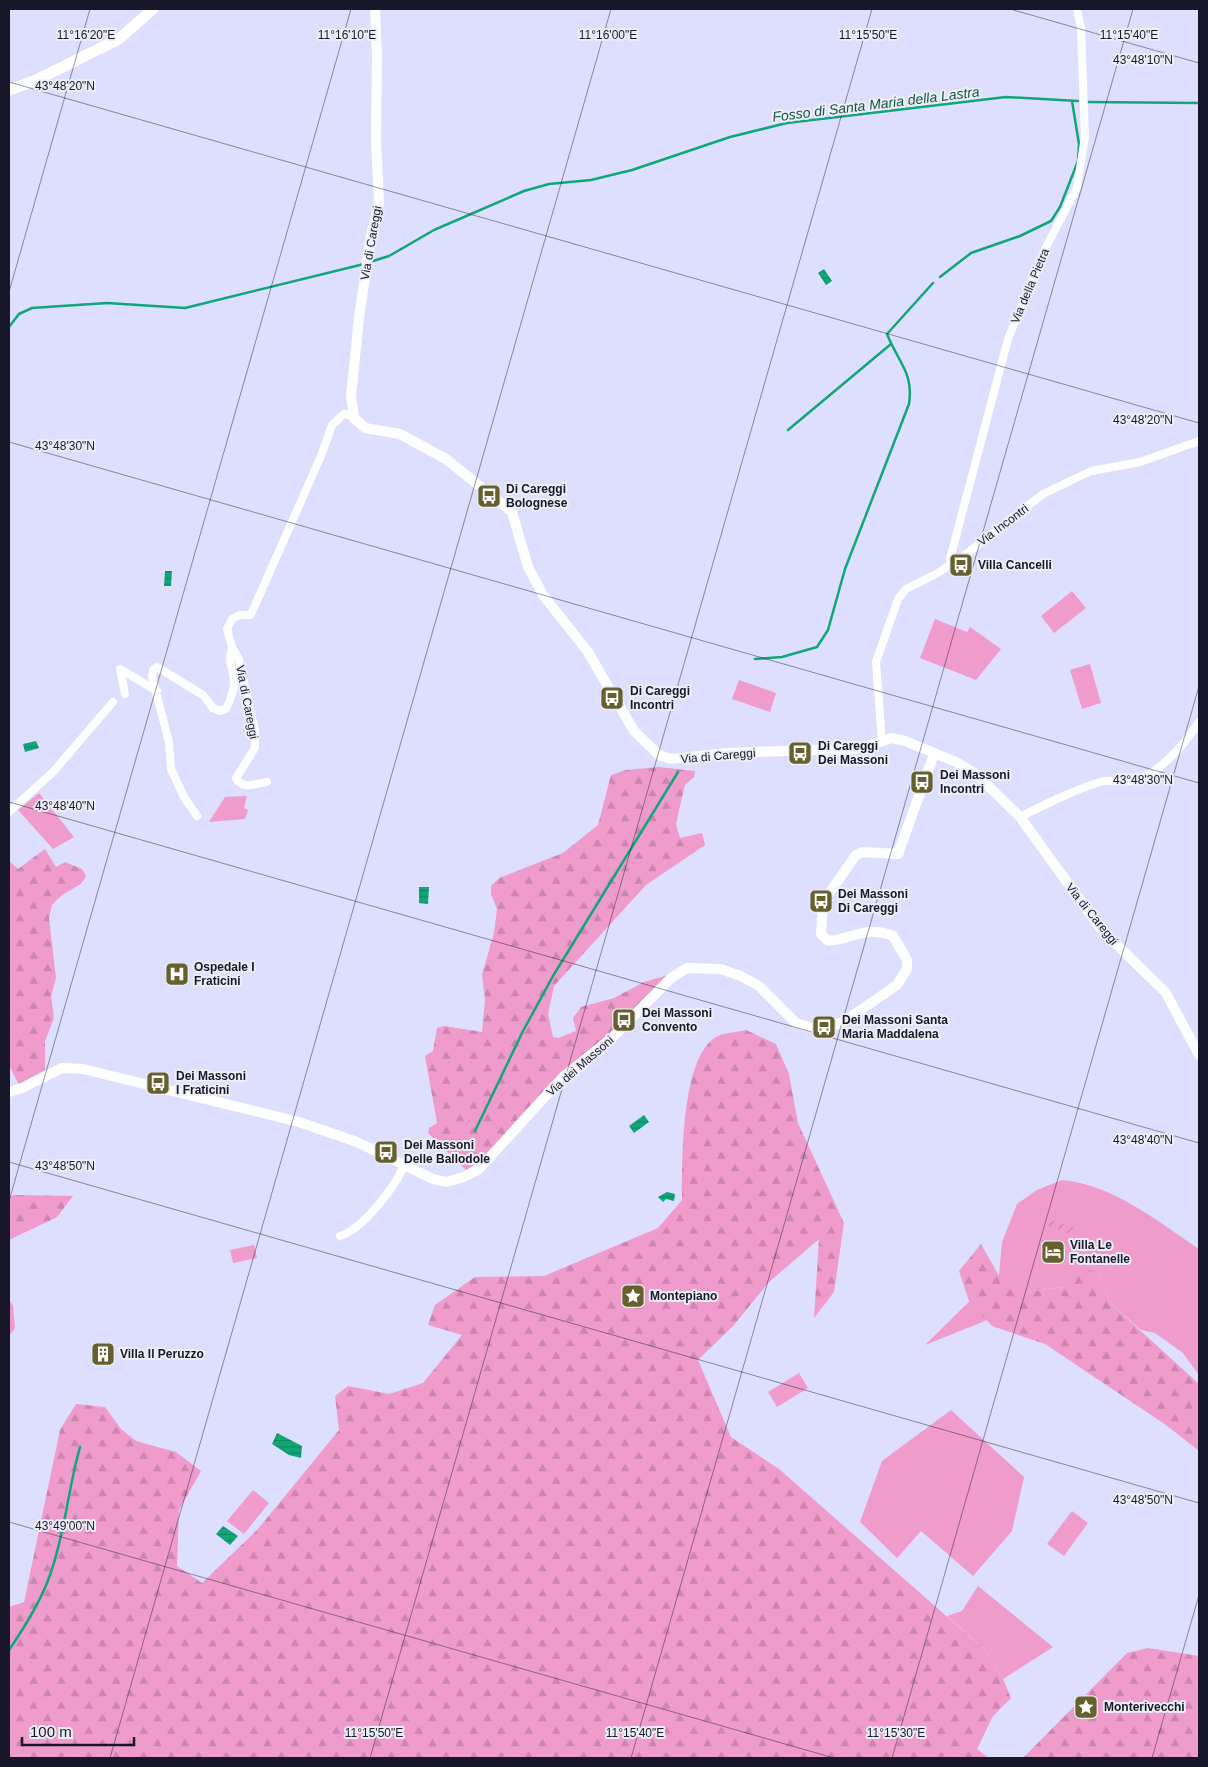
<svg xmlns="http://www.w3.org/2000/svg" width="1208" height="1767" font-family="Helvetica,sans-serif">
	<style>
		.green { fill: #ef9bcc }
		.forest { fill: url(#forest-firs) }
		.garden { fill: url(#garden-furrows) }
		.water { fill: url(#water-rules) }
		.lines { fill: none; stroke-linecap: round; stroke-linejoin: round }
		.stream { stroke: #10a677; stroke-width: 2.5 }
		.street { stroke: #fff; stroke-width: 8 }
		.secondary { stroke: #fff; stroke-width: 10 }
		.primary { stroke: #fff; stroke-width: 11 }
		.ticks { fill: none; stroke: #171729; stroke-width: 1; stroke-opacity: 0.45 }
		.labels { text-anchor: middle; stroke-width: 4; stroke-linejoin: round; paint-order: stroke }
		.street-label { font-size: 12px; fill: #171729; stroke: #eeeef9 }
		.poi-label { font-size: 12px; font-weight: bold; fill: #171729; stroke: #eeeef9; text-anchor: start }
		.water-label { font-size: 14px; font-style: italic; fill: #12573f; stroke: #eeeef9 }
		.ticks-label { font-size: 12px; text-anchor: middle; fill: #171729; stroke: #eeeef9; stroke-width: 4; stroke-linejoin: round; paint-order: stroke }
	</style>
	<defs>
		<pattern id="forest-firs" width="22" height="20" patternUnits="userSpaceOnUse" patternTransform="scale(1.25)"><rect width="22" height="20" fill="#ef9bcc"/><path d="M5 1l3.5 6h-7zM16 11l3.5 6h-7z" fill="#cc85af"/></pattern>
		<pattern id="garden-furrows" width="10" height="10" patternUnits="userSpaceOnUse" patternTransform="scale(1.25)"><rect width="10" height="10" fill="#ef9bcc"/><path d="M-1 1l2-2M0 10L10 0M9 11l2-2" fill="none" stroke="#cc85af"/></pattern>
		<pattern id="water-rules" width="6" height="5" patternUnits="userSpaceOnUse" patternTransform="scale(1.25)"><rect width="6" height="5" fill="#10a677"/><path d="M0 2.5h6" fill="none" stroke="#0e8662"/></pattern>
	</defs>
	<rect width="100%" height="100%" fill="#dedffe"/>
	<path class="green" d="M1072,591L1086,608L1054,633L1041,616Z
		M935,619L967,632L970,627L1001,649L976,680L920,658Z
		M1090,664L1101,703L1082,709L1070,670Z
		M739,680L776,693L770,712L732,699Z
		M39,793L74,837L53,849L18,810Z
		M247,796L244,808L248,810L245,819L209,822L225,797Z
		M1062,1180C1114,1185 1157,1221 1199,1249L1198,1374L1183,1353L1155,1333L1141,1330L1109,1302L1099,1273L1062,1287L1026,1292L985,1321L925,1345L984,1287L999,1276L1002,1242L1017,1204L1037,1190Z
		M254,1245L257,1258L233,1263L230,1250Z
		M799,1373L808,1388L777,1407L768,1392Z
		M951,1410L1024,1477L1012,1531L973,1576L921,1531L897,1558L860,1522L882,1461Z
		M253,1490L269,1503L244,1534L227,1521Z
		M1072,1511L1088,1523L1064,1556L1047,1544Z
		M978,1586L1053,1647L1003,1679L985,1650L947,1616L962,1611Z"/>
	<path class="forest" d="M659,767L695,771L694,777L685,785L679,810L676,824L680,838L702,833L705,845L646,885L554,986L548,1014L553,1037L558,1038L576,1031L573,1018L581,1007L614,998L644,982L668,975L610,1033L551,1083L482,1160L466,1170L428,1133L429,1128L437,1123L425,1056L433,1051L437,1028L444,1026L482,1032L485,999L482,975L494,933L497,909L491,894V886L499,878L563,853L598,825L611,775L626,770Z
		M45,849L56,867L65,862L82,869L86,876L81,884L62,895L52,905L49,918L56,978L51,996L54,1018L45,1041V1070L19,1085L9,1065V861L18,869Z
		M746,1030L776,1044L789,1074L798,1123L844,1223L834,1292L814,1318L819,1239L768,1283L734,1325L698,1360L731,1437L779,1469L985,1650L1003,1679L1011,1698L993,1716L977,1749L989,1758H9V1607L24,1602L60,1430L76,1404L105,1407L121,1429L136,1441L176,1452L201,1471L179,1510L177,1566L202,1583L258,1529L339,1430L335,1396L348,1386L389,1394L423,1383L462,1335L428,1325L435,1305L475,1277L544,1276L658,1228L682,1200C682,1161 681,1064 713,1039C720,1033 737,1032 746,1030Z
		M14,1195L73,1196L57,1217L9,1240V1196Z
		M981,1244L999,1276L1026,1292L1062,1287L1074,1265L1099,1273L1109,1302L1199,1384V1451L1166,1425L1045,1344L992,1326L969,1301L959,1271Z
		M9,1299L13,1306L15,1328L9,1336Z
		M1148,1648L1199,1656V1758H1023L1127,1653Z"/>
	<path class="garden" d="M1045,1218L1072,1226L1075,1232L1069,1234L1046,1225L1043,1222Z"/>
	<path class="water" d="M824,269L832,281L826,285L818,273Z
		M165,571H172L171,586H164Z
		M36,741L39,748L25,752L23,744Z
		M419,887H429L428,904L419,903Z
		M644,1115L649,1122L634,1133L629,1126Z
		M667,1192L675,1194L674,1201L666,1199L663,1202L658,1197Z
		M277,1433L302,1446L301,1458L289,1455L272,1444Z
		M223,1526L238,1536L230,1545L216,1534Z"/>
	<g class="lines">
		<path class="stream" d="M1088,102L1199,103
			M370,262L389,256L434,230L524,191L549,184L591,180L632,170L730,137L787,123L1006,97L1078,101
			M940,277L971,253L1020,236L1051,221L1060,207L1078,161L1079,144L1072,101
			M9,327L19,314L32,308L107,303L185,308L364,264
			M788,430L891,344
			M755,659L782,657L817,647L828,630L845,569L909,404C914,373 898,362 887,334L933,283
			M475,1131L523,1031L553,976L678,772
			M9,1650C24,1628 41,1601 50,1575C65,1534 68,1489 80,1447"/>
		<path class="street" d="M953,562L950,559L1008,339L1045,249L1077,188L1085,136L1081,29L1077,9
			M125,694L120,669L157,691
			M882,742L876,662L898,599L906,589L936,574L965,555L1043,494L1091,471L1140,462L1199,441
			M267,782C255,784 242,790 236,778L255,748V731L239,660L232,647L227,629L232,619L240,615H250L253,610L321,456L332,425L344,414L354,416
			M9,812L53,772L113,702
			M197,816L184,797L171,769L169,742L152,677L153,670L157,667L203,695L213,708L220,711L226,709C230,701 234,691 234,682C234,667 227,666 232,647
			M1020,817C1046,804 1072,791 1100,782C1110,779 1121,782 1131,781C1158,776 1185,744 1199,722
			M340,1236C363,1229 394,1188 404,1166"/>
		<path class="secondary" d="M375,9L377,54L376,139L379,203L371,235L359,318L351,396L354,418L365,428L400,434L446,459L512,512L528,567L543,595L588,652L634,731L659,755L671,759L727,753L849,749L862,748L891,738L905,741L956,762L976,774L1020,817L1101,929L1166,993L1199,1055
			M9,1092L22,1088L62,1068L83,1069L299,1122L357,1142L433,1179L446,1182L464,1177L479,1169L563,1077L612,1038L671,978L687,968L720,969L741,976L759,986L796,1023L815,1029H824L843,1022L897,985L907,969V960L893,936C864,925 854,939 828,941L821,934L823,902L856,855L863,852L898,854L934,754"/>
		<path class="primary" d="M9,90L34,81L119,39L153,9"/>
	</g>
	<path class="ticks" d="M1010,9L1199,63M9,82L1199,423M9,292L90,9M9,442L1199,783M9,802L1199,1143M9,1162L1199,1503M9,1201L351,9M9,1522L834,1758M110,1758L611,9M370,1758L872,9M631,1758L1133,9M892,1758L1199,686M1152,1758L1199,1595"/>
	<defs>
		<g id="bus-square" transform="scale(1.25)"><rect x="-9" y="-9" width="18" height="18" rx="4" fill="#65602d" stroke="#eeeef9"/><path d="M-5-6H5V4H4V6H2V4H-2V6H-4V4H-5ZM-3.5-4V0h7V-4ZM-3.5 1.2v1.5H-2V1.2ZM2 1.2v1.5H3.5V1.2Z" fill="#fff"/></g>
		<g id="hospital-square" transform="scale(1.25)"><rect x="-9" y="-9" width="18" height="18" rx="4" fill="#65602d" stroke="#eeeef9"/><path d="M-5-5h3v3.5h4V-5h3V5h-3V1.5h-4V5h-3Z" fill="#fff"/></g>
		<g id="hotel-square" transform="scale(1.25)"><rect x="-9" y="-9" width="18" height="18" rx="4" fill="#65602d" stroke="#eeeef9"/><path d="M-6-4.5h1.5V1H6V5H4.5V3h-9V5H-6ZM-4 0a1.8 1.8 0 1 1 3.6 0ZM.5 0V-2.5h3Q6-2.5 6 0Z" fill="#fff"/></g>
		<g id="sight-square" transform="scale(1.25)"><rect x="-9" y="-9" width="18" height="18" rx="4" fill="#65602d" stroke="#eeeef9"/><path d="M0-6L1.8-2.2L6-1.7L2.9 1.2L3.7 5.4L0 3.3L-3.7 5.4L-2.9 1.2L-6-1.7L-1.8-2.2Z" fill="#fff"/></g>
		<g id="building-square" transform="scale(1.25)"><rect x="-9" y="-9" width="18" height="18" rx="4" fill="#65602d" stroke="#eeeef9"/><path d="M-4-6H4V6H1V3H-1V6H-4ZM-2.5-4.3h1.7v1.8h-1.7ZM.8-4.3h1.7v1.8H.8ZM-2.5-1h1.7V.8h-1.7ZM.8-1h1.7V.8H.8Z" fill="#fff"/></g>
	</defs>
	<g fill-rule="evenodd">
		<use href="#bus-square" x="489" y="496"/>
		<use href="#bus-square" x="961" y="565"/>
		<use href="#bus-square" x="612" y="698"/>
		<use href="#bus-square" x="800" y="753"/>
		<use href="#bus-square" x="922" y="782"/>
		<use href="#bus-square" x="821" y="901"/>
		<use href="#hospital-square" x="177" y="974"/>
		<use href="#bus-square" x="624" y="1020"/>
		<use href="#bus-square" x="824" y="1027"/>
		<use href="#bus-square" x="158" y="1083"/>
		<use href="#bus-square" x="386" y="1152"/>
		<use href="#hotel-square" x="1053" y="1252"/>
		<use href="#sight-square" x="633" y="1296"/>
		<use href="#building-square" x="103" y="1354"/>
		<use href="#sight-square" x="1086" y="1707"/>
	</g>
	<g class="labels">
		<g class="street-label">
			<text transform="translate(371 243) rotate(-80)" y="4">Via di Careggi</text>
			<text transform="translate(1030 286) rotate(-67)" y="4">Via della Pietra</text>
			<text transform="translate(1003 525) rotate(-37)" y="4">Via Incontri</text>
			<text transform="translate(247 702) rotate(79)" y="4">Via di Careggi</text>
			<text transform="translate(718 756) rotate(-5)" y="4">Via di Careggi</text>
			<text transform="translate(1092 914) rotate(51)" y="4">Via di Careggi</text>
			<text transform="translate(580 1066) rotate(-41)" y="4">Via dei Massoni</text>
		</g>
		<g class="poi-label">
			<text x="506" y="493">Di Careggi<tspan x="506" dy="14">Bolognese</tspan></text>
			<text x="978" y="569">Villa Cancelli</text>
			<text x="630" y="695">Di Careggi<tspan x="630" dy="14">Incontri</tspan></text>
			<text x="818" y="750">Di Careggi<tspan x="818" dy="14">Dei Massoni</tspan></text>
			<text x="940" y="779">Dei Massoni<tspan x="940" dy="14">Incontri</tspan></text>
			<text x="838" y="898">Dei Massoni<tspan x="838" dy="14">Di Careggi</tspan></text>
			<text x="194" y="971">Ospedale I<tspan x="194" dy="14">Fraticini</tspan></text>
			<text x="642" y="1017">Dei Massoni<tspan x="642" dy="14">Convento</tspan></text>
			<text x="842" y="1024">Dei Massoni Santa<tspan x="842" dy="14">Maria Maddalena</tspan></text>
			<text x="176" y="1080">Dei Massoni<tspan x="176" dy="14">I Fraticini</tspan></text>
			<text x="404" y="1149">Dei Massoni<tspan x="404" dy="14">Delle Ballodole</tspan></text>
			<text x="1070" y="1249">Villa Le<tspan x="1070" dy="14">Fontanelle</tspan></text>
			<text x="650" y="1300">Montepiano</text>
			<text x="120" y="1358">Villa Il Peruzzo</text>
			<text x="1104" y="1711">Monterivecchi</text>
		</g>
		<g class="water-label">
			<text transform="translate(876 104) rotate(-7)" y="5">Fosso di Santa Maria della Lastra</text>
		</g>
	</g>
	<g class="ticks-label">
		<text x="86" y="39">11°16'20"E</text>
		<text x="347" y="39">11°16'10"E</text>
		<text x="608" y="39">11°16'00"E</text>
		<text x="868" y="39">11°15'50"E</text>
		<text x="1129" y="39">11°15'40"E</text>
		<text x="1143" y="64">43°48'10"N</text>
		<text x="65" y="90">43°48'20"N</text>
		<text x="1143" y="424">43°48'20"N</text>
		<text x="65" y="450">43°48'30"N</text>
		<text x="1143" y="784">43°48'30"N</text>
		<text x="65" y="810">43°48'40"N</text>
		<text x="1143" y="1144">43°48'40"N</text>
		<text x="65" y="1170">43°48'50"N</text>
		<text x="1143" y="1504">43°48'50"N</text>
		<text x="65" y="1530">43°49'00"N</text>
		<text x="374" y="1737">11°15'50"E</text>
		<text x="635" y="1737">11°15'40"E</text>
		<text x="896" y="1737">11°15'30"E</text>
	</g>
	<rect width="1208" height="1767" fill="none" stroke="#171729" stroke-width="20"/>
	<path d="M22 1737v8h112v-8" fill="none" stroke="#171729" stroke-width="2.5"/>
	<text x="30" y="1737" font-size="15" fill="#171729" stroke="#eeeef9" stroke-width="4" paint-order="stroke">100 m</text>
</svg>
